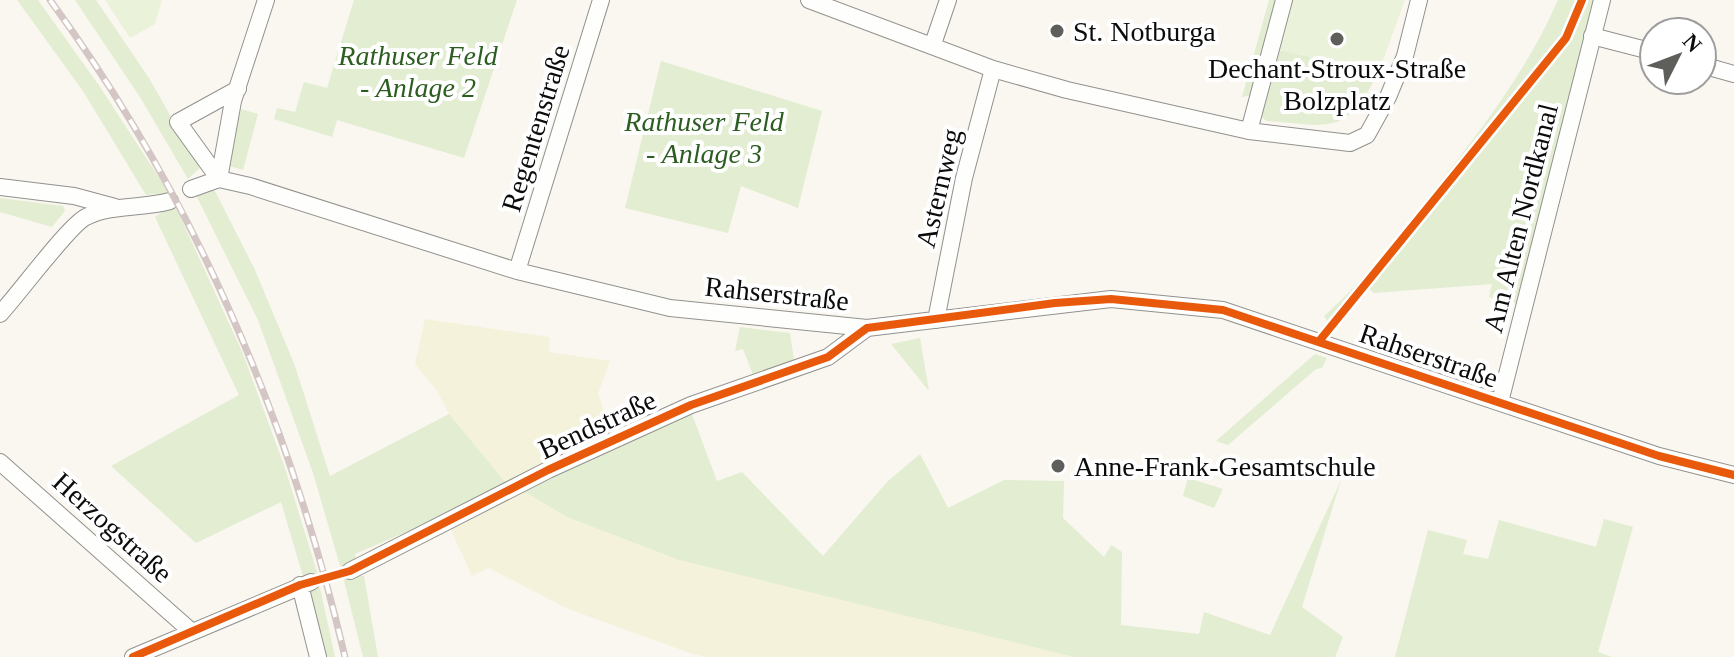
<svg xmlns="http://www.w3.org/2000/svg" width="1734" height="657" font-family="Georgia,serif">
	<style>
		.farmland { fill: #f5f2dc }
		.green { fill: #e2edd1 }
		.pitch { fill: #ebf2da }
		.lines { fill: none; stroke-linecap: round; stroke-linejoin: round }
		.minor-casing { stroke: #92918e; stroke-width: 18 }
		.minor { stroke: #fefefd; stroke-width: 16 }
		.rail-casing { stroke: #d4c6c4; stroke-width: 7 }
		.rail { stroke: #fff; stroke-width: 4; stroke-dasharray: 12; stroke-linecap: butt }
		.cycleway-casing { stroke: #fff; stroke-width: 13 }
		.cycleway { stroke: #e8590c; stroke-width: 8 }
		.poi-dot { fill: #5e5e5b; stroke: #fff; stroke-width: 3 }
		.labels { text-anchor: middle; stroke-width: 8; stroke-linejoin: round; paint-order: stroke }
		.poi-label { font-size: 28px; fill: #0b0b0b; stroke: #fff; text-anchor: start }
		.park-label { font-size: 28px; font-style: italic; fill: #2d5d21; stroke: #fff }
		.street-label { font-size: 28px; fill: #0b0b0b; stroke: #fff }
	</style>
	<rect width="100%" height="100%" fill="#f9f7ef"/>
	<path class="farmland" d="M425,319L550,337L549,352L610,361L598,394L612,434L507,484L449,414L437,391L415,364Z
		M518,488L567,517L679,560L1074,657H705L690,653L568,609L489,568L472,576L449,526Z"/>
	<path class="green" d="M17,0H38L100,87L169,193L146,195L83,91Z
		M75,0H96L149,78L200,168L188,179L140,97Z
		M354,0H517L464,158L337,120L332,137L274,119L277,108L295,112L304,82L327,88Z
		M1269,0H1281L1252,95L1242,97Z
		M1558,0H1595L1518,304L1489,297L1492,284L1374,293L1368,288L1359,289L1327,321L1324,316C1367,278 1403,231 1437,186C1483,127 1528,69 1558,0Z
		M1278,50L1379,71C1346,136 1334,126 1267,121L1260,116Z
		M661,61L822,111L798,208L741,186L728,233L625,208Z
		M241,109L258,114L243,170L226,165Z
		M208,190L215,191L255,270L295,366L330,476L449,414L507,484L485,498L355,554L357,562L341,569L313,473L258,320L195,193Z
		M0,198L63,206L65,211L52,227L0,212Z
		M174,203L243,354L285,468L318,575L303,576L281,502L196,543L111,466L239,395L155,217Z
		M740,327L790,333L794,360L753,375L743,349L735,351Z
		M920,338L929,391L891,344Z
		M1315,354L1327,358L1322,368L1316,369L1228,445L1216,441Z
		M690,409L717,481L742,472L823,556L887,482L920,454L948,508L1004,480L1064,481L1063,518L1104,557L1111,545L1122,552L1121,625L1199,634L1204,612L1270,635L1341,480L1302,607L1343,637L1335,657H1074L679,560L567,517L518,488Z
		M1188,478L1223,489L1214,508L1183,496Z
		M1604,519L1633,527L1598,652L1612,657H1395L1428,530L1467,540L1463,554L1488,559L1499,520L1596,547Z
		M364,576L378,657H363L343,577Z
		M319,583L335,657H323L306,589Z"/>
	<path class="pitch" d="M105,0H162L155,24L130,38Z
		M1290,0H1405L1379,71L1278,50Z"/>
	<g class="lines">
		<g class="minor-casing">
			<path id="minor" d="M809,0L993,69L1067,90L1249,131L1350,143L1367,135L1388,97L1405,56L1419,0
				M1592,36L1654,52
				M933,44L948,0
				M1702,65L1734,74
				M1249,131L1284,0
				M219,179L233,101L266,0
				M219,179L178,122L238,89
				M0,187L74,196L115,207
				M191,189L219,179L250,186L517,271L670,308L867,328L1111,299L1223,310L1659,456L1734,475
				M517,271L601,0
				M0,314C17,296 70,224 86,217C112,204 142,209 170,201
				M936,320L964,178L993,69
				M1500,402L1602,0
				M0,462L192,632
				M350,571L548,470L691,405L828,357L867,328
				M300,585L318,657
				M133,657L311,582"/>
		</g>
		<use href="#minor" class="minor"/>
		<g class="rail-casing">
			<path id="rail" d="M50,0C195,198 289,418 345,657"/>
		</g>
		<use href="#rail" class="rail"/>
		<g class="cycleway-casing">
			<path id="cycleway" d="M1320,340L1566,38L1582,0
				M133,657L300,585L350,571L548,470L691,405L828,357L867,328L1055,303L1111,299L1223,310L1659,456L1734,475"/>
		</g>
		<use href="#cycleway" class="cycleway"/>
	</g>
	<g class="poi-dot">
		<circle cx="1057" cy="31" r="8"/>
		<circle cx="1337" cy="39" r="8"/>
		<circle cx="1058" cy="466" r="8"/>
	</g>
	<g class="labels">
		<g class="poi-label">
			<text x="1073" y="41">St. Notburga</text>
			<text x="1337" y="78" text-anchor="middle">Dechant-Stroux-Straße<tspan x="1337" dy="32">Bolzplatz</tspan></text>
			<text x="1074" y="476">Anne-Frank-Gesamtschule</text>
		</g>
		<g class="park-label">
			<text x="418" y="65">Rathuser Feld<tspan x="418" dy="32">- Anlage 2</tspan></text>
			<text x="704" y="131">Rathuser Feld<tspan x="704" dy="32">- Anlage 3</tspan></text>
		</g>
		<g class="street-label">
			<text transform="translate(535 128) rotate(-73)" y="10">Regentenstraße</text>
			<text transform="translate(938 188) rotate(-77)" y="10">Asternweg</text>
			<text transform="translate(1520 218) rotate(-76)" y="10">Am Alten Nordkanal</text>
			<text transform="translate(777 293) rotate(6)" y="10">Rahserstraße</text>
			<text transform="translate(1429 355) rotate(19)" y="10">Rahserstraße</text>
			<text transform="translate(597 424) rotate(-25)" y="10">Bendstraße</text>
			<text transform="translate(113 527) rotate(42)" y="10">Herzogstraße</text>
		</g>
	</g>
	<g transform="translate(1678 56) rotate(48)"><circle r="38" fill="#ffffff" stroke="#9d9d9d" stroke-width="2"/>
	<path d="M0-6L14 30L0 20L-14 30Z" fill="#5e5e5b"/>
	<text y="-12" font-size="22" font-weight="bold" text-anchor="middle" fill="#0b0b0b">N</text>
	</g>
</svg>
